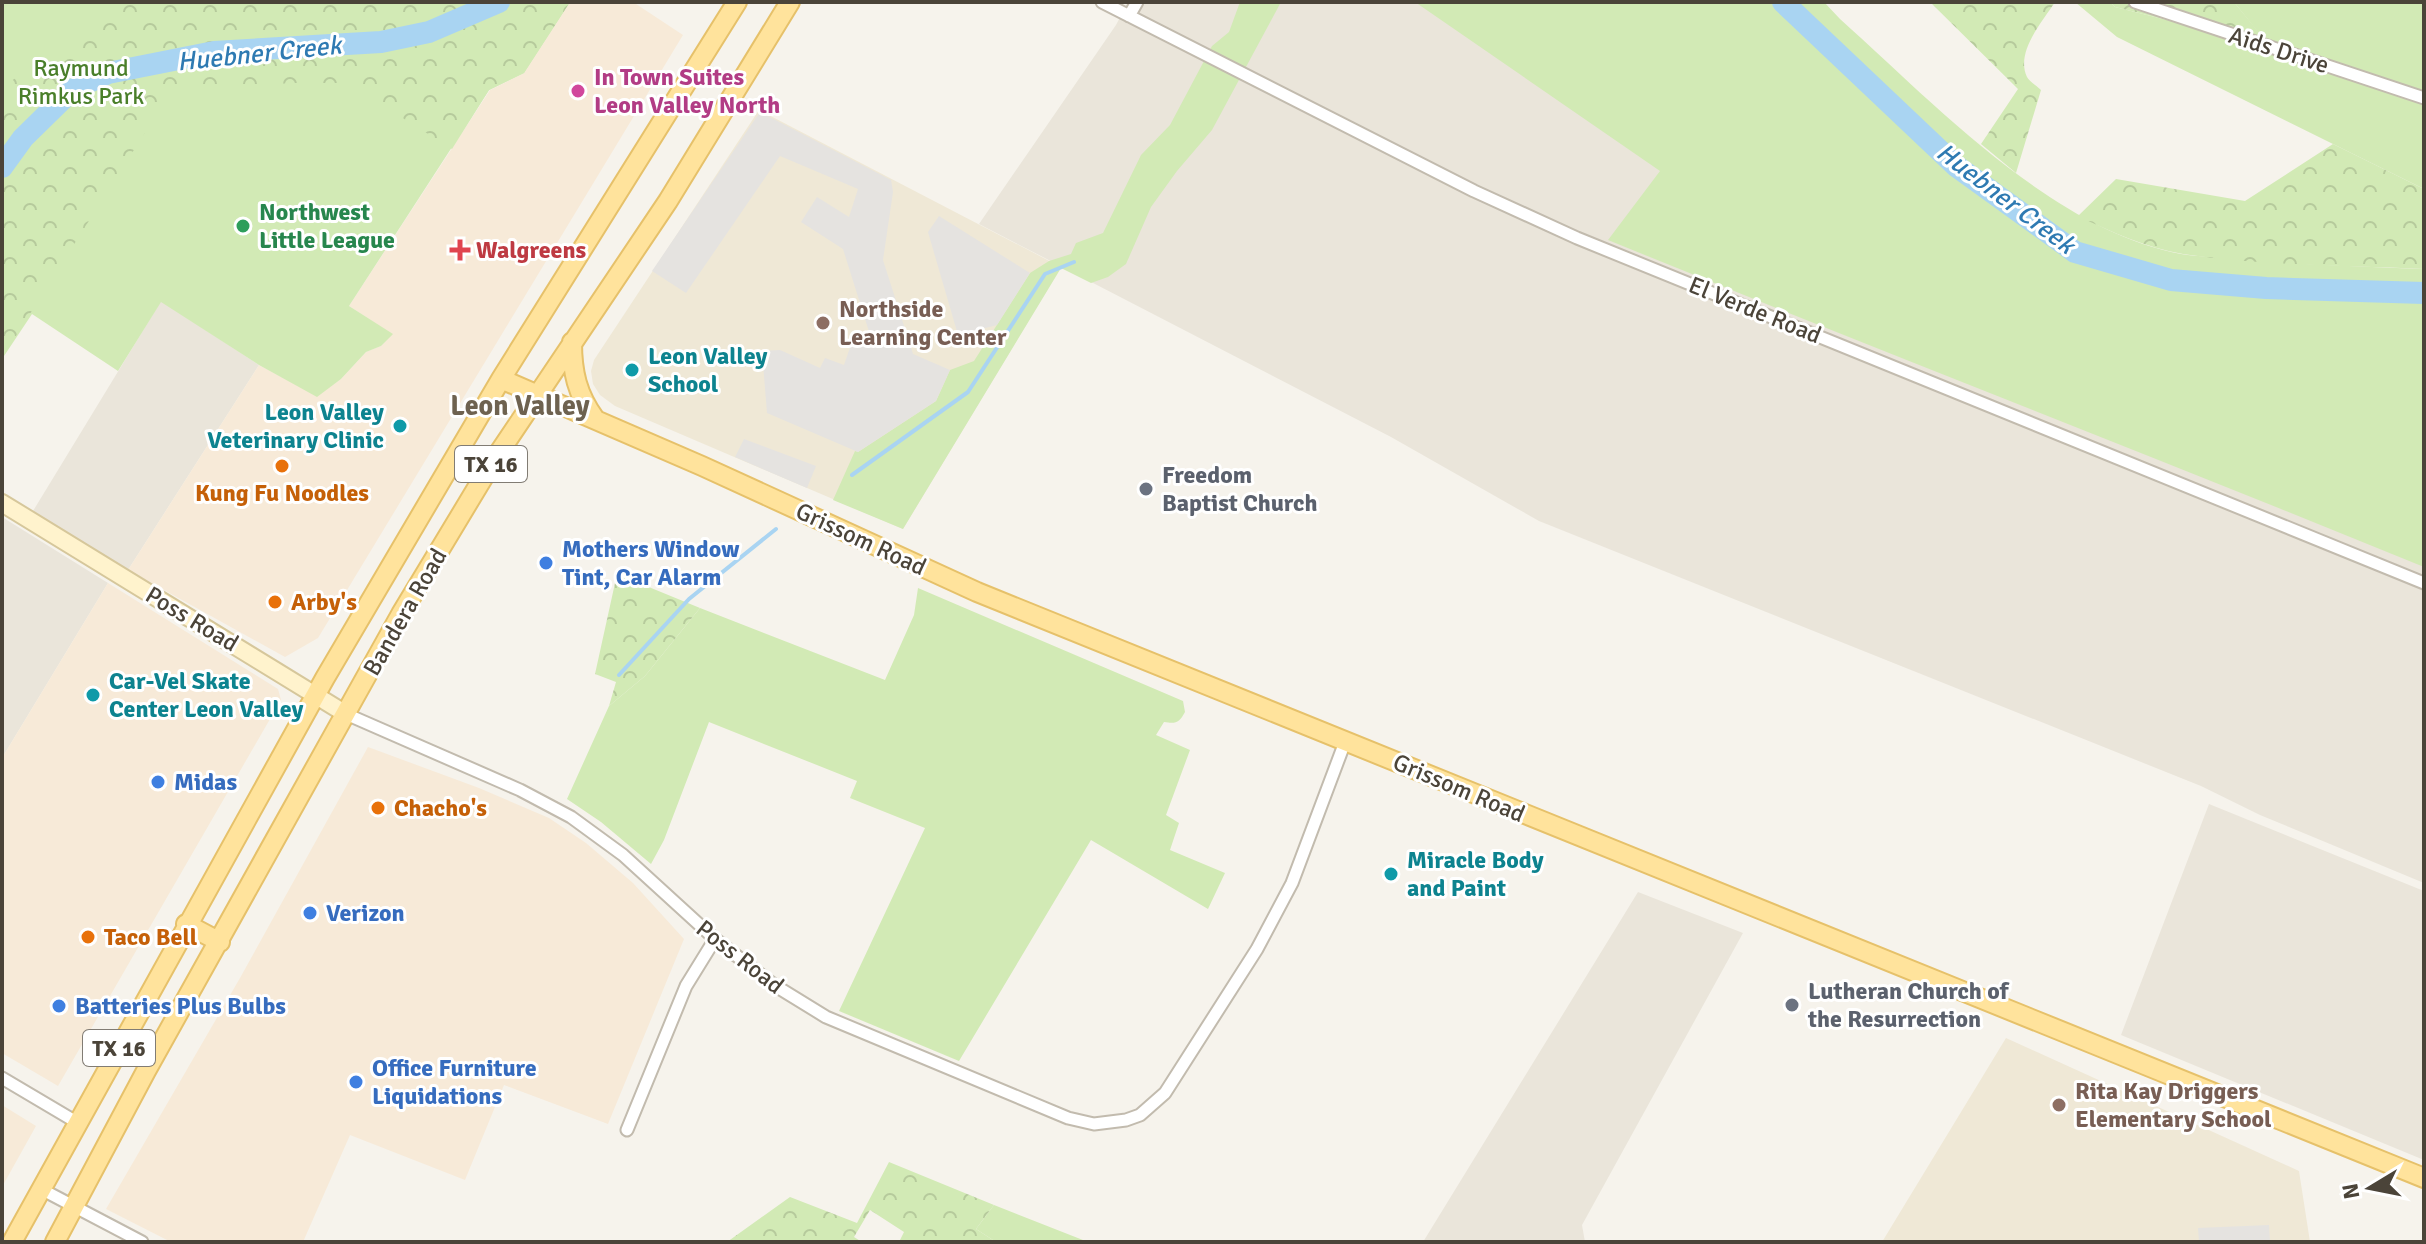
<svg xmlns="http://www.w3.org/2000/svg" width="2426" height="1244" font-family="Signika,sans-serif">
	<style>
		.residential { fill: #eae5da }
		.commercial { fill: #f7ead8 }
		.education { fill: #efe8d6 }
		.green { fill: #d2eab5 }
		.forest { fill: url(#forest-crowns) }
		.parking { fill: #e5e3e0 }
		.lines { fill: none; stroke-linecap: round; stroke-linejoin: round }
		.stream { stroke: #a9d4f2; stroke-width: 4 }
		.river { stroke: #a9d4f2; stroke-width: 22 }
		.street-casing { stroke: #c2bbae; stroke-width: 15 }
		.secondary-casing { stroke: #d6c79b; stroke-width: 20 }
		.primary-casing { stroke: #e6c16a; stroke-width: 22 }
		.street { stroke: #fff; stroke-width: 11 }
		.secondary { stroke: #fff3cd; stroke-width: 16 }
		.primary { stroke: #ffe39c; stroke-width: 18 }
		.hotel-dot { fill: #d1479c; stroke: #fff; stroke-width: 3 }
		.leisure-dot { fill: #2e9e5b; stroke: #fff; stroke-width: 3 }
		.health-dot { fill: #e0444e; stroke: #fff; stroke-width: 3 }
		.education-dot { fill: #8d6e63; stroke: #fff; stroke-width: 3 }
		.culture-dot { fill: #0f9aa8; stroke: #fff; stroke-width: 3 }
		.food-dot { fill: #e8710a; stroke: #fff; stroke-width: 3 }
		.worship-dot { fill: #6b7280; stroke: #fff; stroke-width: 3 }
		.shop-dot { fill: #3f7fe0; stroke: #fff; stroke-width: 3 }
		.labels { text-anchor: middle; stroke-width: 6; stroke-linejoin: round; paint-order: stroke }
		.shield { fill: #fff; stroke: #817c74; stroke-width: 2 }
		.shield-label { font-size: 22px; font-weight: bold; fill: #4b4439 }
		.street-label { font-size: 24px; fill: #4b4439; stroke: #fff }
		.park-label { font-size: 24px; fill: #4a7f2a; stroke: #fff }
		.hotel-label { font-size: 24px; font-weight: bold; fill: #b23c85; stroke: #fff; text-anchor: start }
		.leisure-label { font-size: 24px; font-weight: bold; fill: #27864d; stroke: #fff; text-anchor: start }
		.health-label { font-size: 24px; font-weight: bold; fill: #be3a42; stroke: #fff; text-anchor: start }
		.education-label { font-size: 24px; font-weight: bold; fill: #785e54; stroke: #fff; text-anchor: start }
		.culture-label { font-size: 24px; font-weight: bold; fill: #0d838f; stroke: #fff; text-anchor: start }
		.worship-label { font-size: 24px; font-weight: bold; fill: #5b616d; stroke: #fff; text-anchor: start }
		.food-label { font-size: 24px; font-weight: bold; fill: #c56008; stroke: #fff; text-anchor: start }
		.shop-label { font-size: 24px; font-weight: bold; fill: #366cbe; stroke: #fff; text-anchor: start }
		.water-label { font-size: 26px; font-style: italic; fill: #2e7ab2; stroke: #fff }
		.quarter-label { font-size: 28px; font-weight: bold; fill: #6e6250; stroke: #fff }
	</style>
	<defs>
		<pattern id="forest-crowns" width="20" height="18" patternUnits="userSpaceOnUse" patternTransform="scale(2)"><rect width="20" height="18" fill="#d2eab5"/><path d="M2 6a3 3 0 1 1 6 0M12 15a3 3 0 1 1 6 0" fill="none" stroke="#b6ca9c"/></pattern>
	</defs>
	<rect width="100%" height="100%" fill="#f6f3ec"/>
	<path class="residential" d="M1128,2H1724L1962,220L2424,334V883L2260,815L2201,786L1539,521L1391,437L979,224L1116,25Z
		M161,301L259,365L128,570L33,511Z
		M2,517L108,583L2,758Z
		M2209,804L2424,891V1160L2121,1035Z
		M1638,892L1743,933L1582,1225L1585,1242H1423Z"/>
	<path class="commercial" d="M570,2H633L683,35L318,638L285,657L128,570L259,365L317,396L341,379L366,352L381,346L392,334L349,306L490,90L524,73Z
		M108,583L278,689L281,700L58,1086L2,1053V758Z
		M368,747L479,788L549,818L586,843L633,883L684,939L608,1124L504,1085L465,1180L350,1135L303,1242H171L106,1209L240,978Z
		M2,1105L36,1126L2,1187Z"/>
	<path class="education" d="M759,110L1061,267L903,529L615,406L600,395L593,384L591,371L594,360Z
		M2006,1038L2299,1171L2310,1242H1882Z"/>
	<path class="green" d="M2,2H570L524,73L489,90L349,306L393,334L381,346L366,352L341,379L317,397L259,365L161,302L118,371L32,314L2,359Z
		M1240,2H1281L1212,130L1177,171L1151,207L1126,264L1108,277L1091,283L1061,268L903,529L833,500L855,451L858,452L936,401L950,370L974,361L1030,273L1049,261L1071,254L1076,243L1103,233L1141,155L1170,125L1212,46L1229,32Z
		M1415,2H1824L1840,19C1936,105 2051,229 2181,254C2199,257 2218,257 2236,259C2298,265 2361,266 2424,269V567C2153,456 1880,351 1608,240L1660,171Z
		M2075,2H2110L2115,7L2183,24L2277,56L2234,2H2424V189L2117,37Z
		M918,588L1183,701L1185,712C1179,723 1176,724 1164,722L1156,735L1190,750L1166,815L1179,823L1170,850L1225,873L1208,909L1091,840L959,1061L839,1011L925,828L850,798L857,781L709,722L664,840L651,864L601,822L567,799L609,706L645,676L700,608L885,680L914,615Z
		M994,1205L1088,1242H996L976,1229Z"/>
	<path class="forest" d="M108,2H570L524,73L489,90L452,149L347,83H290L170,93L2,358V90L11,81L107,20Z
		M1930,2H2055C2043,21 2015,52 2027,77C2030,82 2037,86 2041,90L2016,173L1981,144L2018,89Z
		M2110,2H2234L2279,57L2183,24L2115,7Z
		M2333,144L2424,189V269C2344,265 2262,266 2183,254C2147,248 2111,232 2078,216L2116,179L2245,201Z
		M617,574L700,608L645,676L609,706L616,682L595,674Z
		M889,1162L994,1205L976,1229L996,1242H899L904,1232L870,1210L854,1237L862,1242H727L790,1197L857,1223Z"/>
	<path class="parking" d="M760,112L891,180L893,192L883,260L913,354L950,370L936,401L858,452L767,413L762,351L780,350L820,368L825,358L844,365L855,333L871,338L843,249L801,222L817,197L849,217L858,189L780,156L686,293L652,271Z
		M939,216L1030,273L997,325L958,335L928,232Z
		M744,439L816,466L807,488L735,457Z
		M2269,1225L2270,1242H2199L2198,1228Z"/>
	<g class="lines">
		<path class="stream" d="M852,475L968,392L1045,274L1074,262
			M619,675L689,599L776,529"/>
		<path class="river" d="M1783,2L1956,166L2075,252L2171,280L2266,288L2424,293
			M2,167L23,138L72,90L108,73L214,52L381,42L429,32L499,2"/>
		<g class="street-casing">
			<path id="street" d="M1102,2L1474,191L1577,238L2424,583
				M2135,2L2424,98
				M1129,16L1137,2
				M346,714L520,790L571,817L623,855L715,939L774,985L826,1017L1068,1118L1094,1124L1126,1120L1140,1115L1165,1093L1257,949L1292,883L1345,742
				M2,1078L78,1123
				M627,1130L686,986L715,939
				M41,1189L142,1242"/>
		</g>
		<g class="secondary-casing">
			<path id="secondary" d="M2,503L346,714"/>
		</g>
		<g class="primary-casing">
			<path id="primary" d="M572,342C572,372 577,394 595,419
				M501,379L702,466L977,592L2424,1178
				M186,924L220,942
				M12,1242L325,678L501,379L737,2
				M55,1242L146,1071L401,614L492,463L668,201L790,2"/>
		</g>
		<use href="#street" class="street"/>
		<use href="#secondary" class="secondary"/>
		<use href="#primary" class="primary"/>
	</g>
	<circle class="hotel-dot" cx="578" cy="91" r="8"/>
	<circle class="leisure-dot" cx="243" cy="226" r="8"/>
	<path class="health-dot" d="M456 238h8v8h8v8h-8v8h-8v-8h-8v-8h8z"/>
	<g class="education-dot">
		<circle cx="823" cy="323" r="8"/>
		<circle cx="2059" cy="1105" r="8"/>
	</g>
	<g class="culture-dot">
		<circle cx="632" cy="370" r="8"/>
		<circle cx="400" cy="426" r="8"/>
		<circle cx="93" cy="695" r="8"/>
		<circle cx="1391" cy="874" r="8"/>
	</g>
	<g class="food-dot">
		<circle cx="282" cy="466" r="8"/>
		<circle cx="275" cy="602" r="8"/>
		<circle cx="378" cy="808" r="8"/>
		<circle cx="88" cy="937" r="8"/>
	</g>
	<g class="worship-dot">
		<circle cx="1146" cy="489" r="8"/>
		<circle cx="1792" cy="1005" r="8"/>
	</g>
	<g class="shop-dot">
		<circle cx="546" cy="563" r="8"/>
		<circle cx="158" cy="782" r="8"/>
		<circle cx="310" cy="913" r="8"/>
		<circle cx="59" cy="1006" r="8"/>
		<circle cx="356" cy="1082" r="8"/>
	</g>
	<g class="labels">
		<g class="shield">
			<rect x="455" y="446" width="72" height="36" rx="6"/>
			<rect x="83" y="1030" width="72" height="36" rx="6"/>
		</g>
		<g class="shield-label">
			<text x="491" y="472">TX 16</text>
			<text x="119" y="1056">TX 16</text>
		</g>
		<g class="street-label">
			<text transform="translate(2279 50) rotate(18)" y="8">Aids Drive</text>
			<text transform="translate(1755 310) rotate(22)" y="8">El Verde Road</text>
			<text transform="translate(861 539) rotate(25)" y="8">Grissom Road</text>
			<text transform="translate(405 612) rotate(-60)" y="8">Bandera Road</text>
			<text transform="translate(192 619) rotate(31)" y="8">Poss Road</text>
			<text transform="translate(1459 788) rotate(23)" y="8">Grissom Road</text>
			<text transform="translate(740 957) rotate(38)" y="8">Poss Road</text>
		</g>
		<g class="park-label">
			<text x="81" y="76">Raymund<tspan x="81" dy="28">Rimkus Park</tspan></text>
		</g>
		<g class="hotel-label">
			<text x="594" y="85">In Town Suites<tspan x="594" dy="28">Leon Valley North</tspan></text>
		</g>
		<g class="leisure-label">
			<text x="259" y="220">Northwest<tspan x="259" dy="28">Little League</tspan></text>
		</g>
		<g class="health-label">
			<text x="476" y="258">Walgreens</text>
		</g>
		<g class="education-label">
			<text x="839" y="317">Northside<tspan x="839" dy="28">Learning Center</tspan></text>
			<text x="2075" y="1099">Rita Kay Driggers<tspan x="2075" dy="28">Elementary School</tspan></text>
		</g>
		<g class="culture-label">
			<text x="648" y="364">Leon Valley<tspan x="648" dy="28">School</tspan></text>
			<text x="384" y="420" text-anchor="end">Leon Valley<tspan x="384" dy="28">Veterinary Clinic</tspan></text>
			<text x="109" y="689">Car-Vel Skate<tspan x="109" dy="28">Center Leon Valley</tspan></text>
			<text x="1407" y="868">Miracle Body<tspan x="1407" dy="28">and Paint</tspan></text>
		</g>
		<g class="worship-label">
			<text x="1162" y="483">Freedom<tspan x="1162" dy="28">Baptist Church</tspan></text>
			<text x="1808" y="999">Lutheran Church of<tspan x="1808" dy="28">the Resurrection</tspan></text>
		</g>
		<g class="food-label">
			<text x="282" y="501" text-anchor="middle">Kung Fu Noodles</text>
			<text x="291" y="610">Arby's</text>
			<text x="394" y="816">Chacho's</text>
			<text x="104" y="945">Taco Bell</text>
		</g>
		<g class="shop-label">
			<text x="562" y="557">Mothers Window<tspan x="562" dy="28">Tint, Car Alarm</tspan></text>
			<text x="174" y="790">Midas</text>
			<text x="326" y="921">Verizon</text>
			<text x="75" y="1014">Batteries Plus Bulbs</text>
			<text x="372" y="1076">Office Furniture<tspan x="372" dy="28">Liquidations</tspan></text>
		</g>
		<g class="water-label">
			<text transform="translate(259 53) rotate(-6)" y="9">Huebner Creek</text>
			<text transform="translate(2006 198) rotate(37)" y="9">Huebner Creek</text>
		</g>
		<g class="quarter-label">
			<text x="520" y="415">Leon Valley</text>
		</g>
	</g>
	<rect width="2426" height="1244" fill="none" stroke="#4b4439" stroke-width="8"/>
	<g transform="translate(2370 1188) rotate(260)" stroke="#ffffff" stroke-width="6" paint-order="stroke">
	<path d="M0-6L14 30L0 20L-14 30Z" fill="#4b4439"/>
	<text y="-12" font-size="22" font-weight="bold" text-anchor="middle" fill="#4b4439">N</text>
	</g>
</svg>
